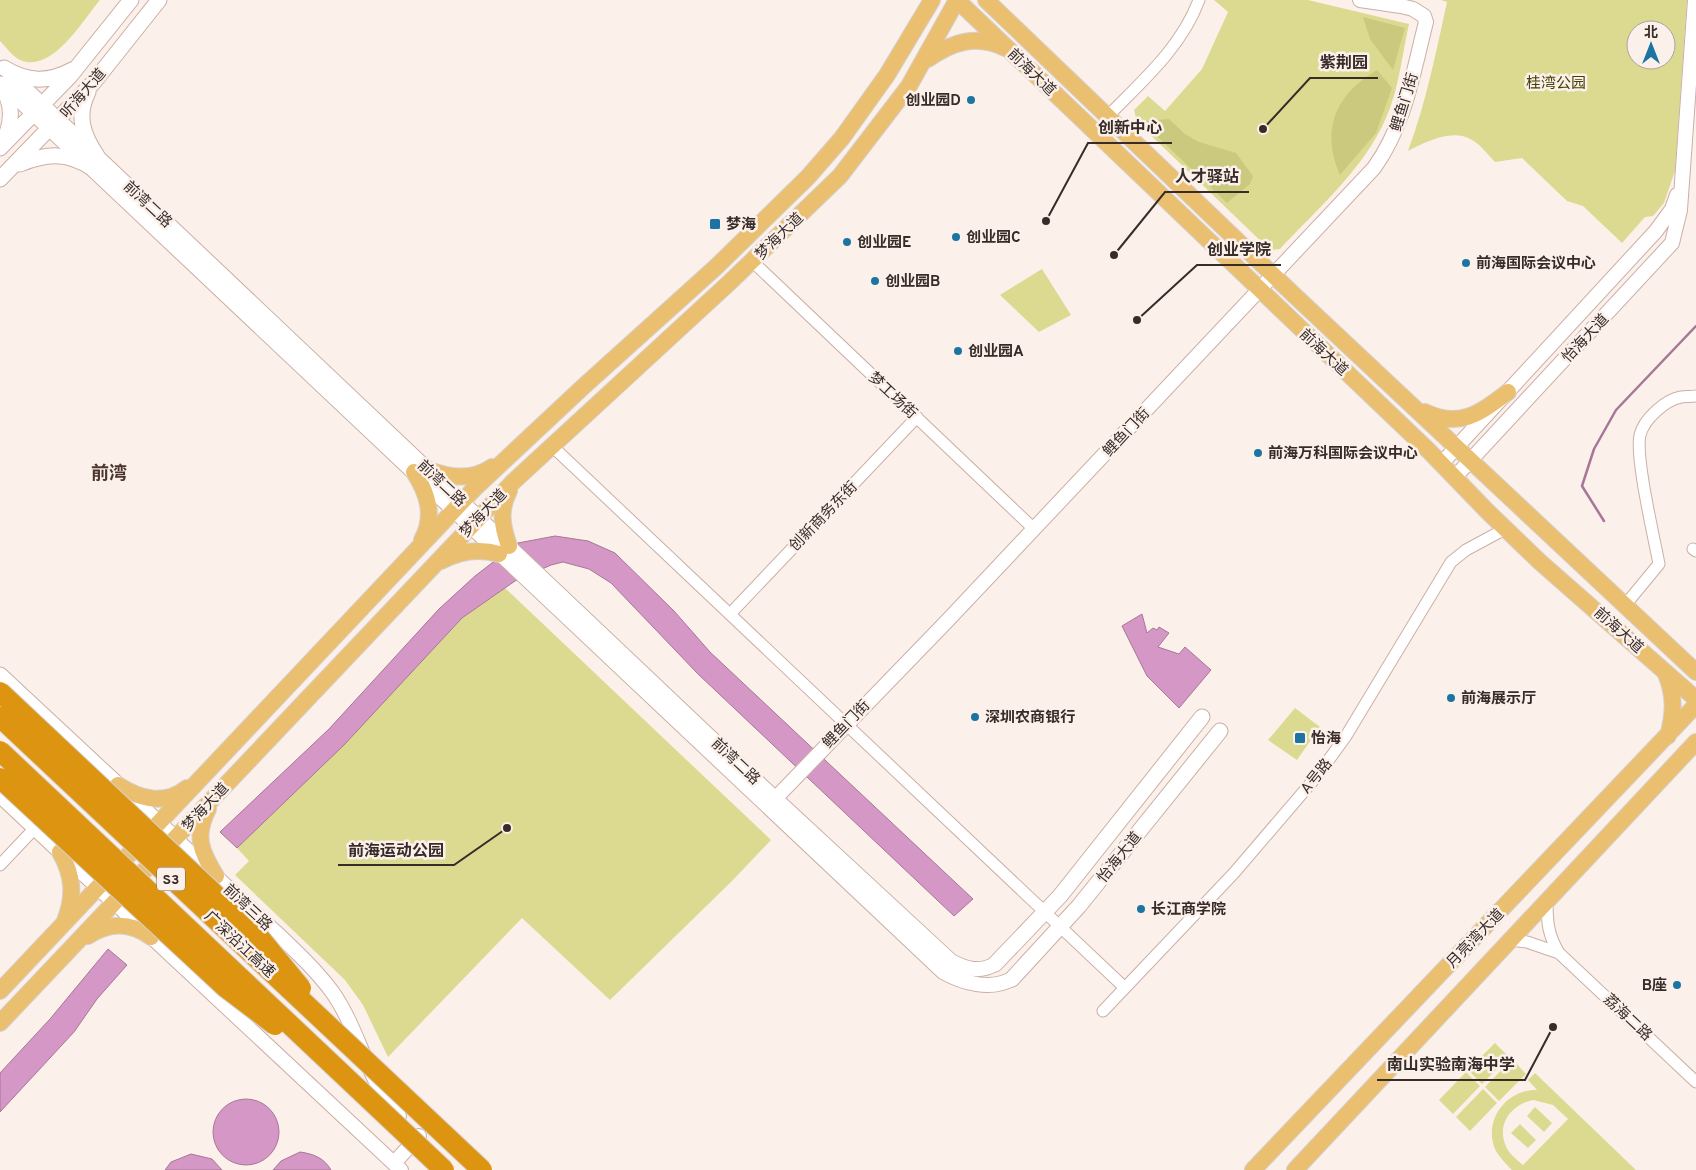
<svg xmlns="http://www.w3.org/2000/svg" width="1696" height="1170" font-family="Overpass,'Noto Sans SC',sans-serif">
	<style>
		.green { fill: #dcda91; fill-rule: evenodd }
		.forest { fill: #cbc97e }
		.water { fill: #d597c5; stroke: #a67796 }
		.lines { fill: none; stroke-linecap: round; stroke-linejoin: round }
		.stream { stroke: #a67796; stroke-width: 2.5 }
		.minor-casing { stroke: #cbafa5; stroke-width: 13 }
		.tertiary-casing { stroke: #cbafa5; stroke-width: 16 }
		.secondary-casing { stroke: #cbafa5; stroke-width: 17 }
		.primary-casing { stroke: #d3d1d0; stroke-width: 18 }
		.minor { stroke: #fff; stroke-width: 11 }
		.tertiary { stroke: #fff; stroke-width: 14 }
		.secondary { stroke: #fff; stroke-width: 15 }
		.primary { stroke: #ebbf70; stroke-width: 16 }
		.motorway-bridge-casing { stroke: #d3d1d0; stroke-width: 22; stroke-linecap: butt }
		.motorway-bridge { stroke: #dd9511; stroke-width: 20 }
		.poi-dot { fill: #1c74a3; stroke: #fcf0eb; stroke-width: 2 }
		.labels { text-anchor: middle; stroke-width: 5; stroke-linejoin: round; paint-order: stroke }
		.shield { fill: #fcf0eb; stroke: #726762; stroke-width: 1 }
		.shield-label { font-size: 14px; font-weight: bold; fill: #372c28 }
		.street-label { font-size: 15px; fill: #372c28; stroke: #fcf0eb }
		.park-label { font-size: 15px; fill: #434103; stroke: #fcf0eb }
		.poi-label { font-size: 15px; font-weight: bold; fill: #372c28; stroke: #fcf0eb; text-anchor: start }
		.quarter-label { font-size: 18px; font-weight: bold; fill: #4c352d; stroke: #fcf0eb }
		.leader { fill: none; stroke: #372c28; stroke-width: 2 }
		.callout-dot { fill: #372c28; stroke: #fcf0eb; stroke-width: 2 }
		.callout-label { font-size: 16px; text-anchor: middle; font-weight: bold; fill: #372c28; stroke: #fcf0eb; stroke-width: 5; stroke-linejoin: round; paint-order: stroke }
	</style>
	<rect width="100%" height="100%" fill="#fcf0eb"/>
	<path class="green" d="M0,0H100C83,20 52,74 20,60C13,57 6,47 0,41Z
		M1214,0H1308L1409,24C1402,55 1399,89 1386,118C1364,169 1318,208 1280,249L1270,250L1137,122L1134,110L1148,96L1165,111L1202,69L1228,12Z
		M1441,0H1687L1675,171L1664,203L1653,216L1645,217L1622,243L1583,206L1567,201L1522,158L1495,162C1488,155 1481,145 1472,140C1452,128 1426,142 1408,151C1426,103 1436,52 1447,2ZM1636,30H1666V60H1636Z
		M1042,269L1071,315L1039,332L1000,295Z
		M505,588L771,840L733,880L610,1000L522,918L388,1057L363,1005L345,980L235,875L249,861L237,848L462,618Z
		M1295,708L1320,727L1297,760L1268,740Z
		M1495,1043L1509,1057L1482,1084L1468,1070Z
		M1512,1059L1526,1074L1499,1101L1485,1087Z
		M1466,1072L1480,1086L1453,1114L1439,1100Z
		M1535,1073L1636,1170H1512C1506,1164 1499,1157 1495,1149C1483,1120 1507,1089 1537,1090L1528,1080ZM1533,1100L1553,1105L1568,1119L1523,1165C1516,1159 1508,1153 1505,1144C1497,1122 1513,1104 1533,1100Z
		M1483,1089L1497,1103L1470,1131L1456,1117Z
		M1535,1107L1552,1123L1544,1132L1527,1116Z
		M1520,1124L1536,1140L1528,1148L1511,1133Z"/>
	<path class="forest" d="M1363,17L1405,28L1393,70L1370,39Z
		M1377,70L1392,88L1376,133L1340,175C1320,129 1336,94 1377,70Z
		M1169,119L1185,134L1199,142L1236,153L1253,176L1250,184L1227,203L1141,121Z"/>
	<path class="water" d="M555,536L588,541L615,553L674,611L710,652L973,899L954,916L698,674L611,583L589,569L563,562L551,565L515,581L462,618L344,745L237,848L220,832L329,729L439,609L475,576L518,543Z
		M1142,614L1147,633L1153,628L1157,630L1159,627L1169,633L1158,647L1179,654L1185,647L1211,670L1179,708L1147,676L1122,626Z
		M108,949L127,965L97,999L74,1032L0,1112V1073L50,1019Z
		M213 1132a33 33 0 1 1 66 0a33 33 0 1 1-66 0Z
		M300,1152C314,1154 324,1158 331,1170H273L281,1161Z
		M191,1154L212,1159L222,1170H165L171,1162Z"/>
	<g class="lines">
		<path class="stream" d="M1604,521L1582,486L1594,449L1616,410L1696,326"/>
		<g class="minor-casing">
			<path id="minor" d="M1107,117C1142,81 1181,48 1199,0
				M752,261L1034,529
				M552,446L1124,987
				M1693,549L1696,551
				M1626,604L1659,564C1654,537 1635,457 1640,435C1644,419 1665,400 1681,397C1685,396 1691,397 1696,396
				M730,614L917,417
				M0,865L35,828
				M1510,940L1527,942L1559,953C1548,935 1547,922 1547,901
				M1559,953L1696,1082
				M1103,1011L1234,873L1317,776L1346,736L1451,562L1466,550L1505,529"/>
		</g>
		<g class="tertiary-casing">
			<path id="tertiary" d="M8,72L762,786L951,961C966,969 980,973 995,964
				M2,84L943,972C963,983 990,991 1012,979
				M1441,464L1656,231L1672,209L1677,195
				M1454,478L1672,243L1680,210L1695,0
				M769,805L948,620L1374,168C1405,125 1413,73 1426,22L1424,16L1413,9L1401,6L1360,0
				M176,839C205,867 235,894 265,922C288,944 314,967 333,993C360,1032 367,1081 399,1116
				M115,903L401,1170
				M394,1163L419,1136"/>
		</g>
		<g class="secondary-casing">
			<path id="secondary" d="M4,68C27,82 48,83 72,70
				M0,84C14,103 13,124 2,144
				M88,92C76,116 83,135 97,156
				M0,148L70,76L131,0
				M20,164C47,153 67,152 92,168
				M0,179L93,83L159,0
				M0,675L176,839
				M0,795L115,903
				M995,964L1060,896L1202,717
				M1012,979L1079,906L1220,731"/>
		</g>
		<g class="primary-casing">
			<path id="primary" d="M957,0L1429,451L1488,512L1540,562L1696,699
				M986,0L1293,294L1696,672
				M928,59C952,42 976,34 1005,48
				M1425,412C1460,429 1480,413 1508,392
				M427,469C449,478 472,481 492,467
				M414,472C428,494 435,516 422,540
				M509,491C499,510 502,526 509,546
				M441,561C460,551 479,548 499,554
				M1666,674C1675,696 1674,714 1668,736
				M118,785C140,799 164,806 187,788
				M208,809C194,836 201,852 216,876
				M60,852C73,875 75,895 65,921
				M88,936C110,922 130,922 151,937
				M0,991L474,489L584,386L716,267L808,177L842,138L887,75L932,0
				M0,1023L513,482L730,282L840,176L909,86L957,0
				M1253,1170L1696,705
				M1295,1170L1696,742"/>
		</g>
		<use href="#minor" class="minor"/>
		<use href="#tertiary" class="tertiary"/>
		<use href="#secondary" class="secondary"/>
		<use href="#primary" class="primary"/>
		<g class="motorway-bridge-casing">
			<path id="motorway-bridge" d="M0,692L255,932L301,988
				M0,717L482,1170
				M0,751L444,1170
				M0,778L225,987L275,1025"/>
		</g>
		<use href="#motorway-bridge" class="motorway-bridge"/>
	</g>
	<g class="poi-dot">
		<circle cx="971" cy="100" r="5"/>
		<rect x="709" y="218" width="12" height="12" rx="2.5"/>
		<circle cx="956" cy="237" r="5"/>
		<circle cx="847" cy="242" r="5"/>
		<circle cx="1466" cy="263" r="5"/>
		<circle cx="875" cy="281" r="5"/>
		<circle cx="958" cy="351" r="5"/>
		<circle cx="1258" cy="453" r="5"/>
		<circle cx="1451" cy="698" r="5"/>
		<circle cx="975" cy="717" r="5"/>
		<rect x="1294" y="732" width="12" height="12" rx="2.5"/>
		<circle cx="1141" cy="909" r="5"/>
		<circle cx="1677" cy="985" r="5"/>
	</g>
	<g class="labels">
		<rect class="shield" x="157" y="867.5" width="28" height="23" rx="4"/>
		<g class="shield-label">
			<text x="171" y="884">S3</text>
		</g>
		<g class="street-label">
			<text transform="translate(1032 72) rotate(44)" y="5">前海大道</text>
			<text transform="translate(83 93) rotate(-49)" y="5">听海大道</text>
			<text transform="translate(1404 102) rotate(-73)" y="5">鲤鱼门街</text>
			<text transform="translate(148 204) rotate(43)" y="5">前湾二路</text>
			<text transform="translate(779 236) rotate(-44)" y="5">梦海大道</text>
			<text transform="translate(1585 338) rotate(-47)" y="5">怡海大道</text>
			<text transform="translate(1324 352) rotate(43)" y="5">前海大道</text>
			<text transform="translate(893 395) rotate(43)" y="5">梦工场街</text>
			<text transform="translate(1126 432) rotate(-47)" y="5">鲤鱼门街</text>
			<text transform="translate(442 483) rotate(43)" y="5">前湾二路</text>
			<text transform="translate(483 513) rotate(-46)" y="5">梦海大道</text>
			<text transform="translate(823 516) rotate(-46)" y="5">创新商务东街</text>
			<text transform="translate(1619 630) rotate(42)" y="5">前海大道</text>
			<text transform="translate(846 724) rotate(-46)" y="5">鲤鱼门街</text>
			<text transform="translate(736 761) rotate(43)" y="5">前湾二路</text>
			<text transform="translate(1316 776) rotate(-51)" y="5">A号路</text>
			<text transform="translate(205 807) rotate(-47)" y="5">梦海大道</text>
			<text transform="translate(1119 857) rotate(-51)" y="5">怡海大道</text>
			<text transform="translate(248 907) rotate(43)" y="5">前湾三路</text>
			<text transform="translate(1475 938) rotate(-46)" y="5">月亮湾大道</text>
			<text transform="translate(240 944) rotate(43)" y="5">广深沿江高速</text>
			<text transform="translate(1628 1017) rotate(43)" y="5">荔海二路</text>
		</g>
		<g class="park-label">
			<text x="1556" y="88">桂湾公园</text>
		</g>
		<g class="poi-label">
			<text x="961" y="105" text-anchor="end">创业园D</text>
			<text x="726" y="229">梦海</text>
			<text x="966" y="242">创业园C</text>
			<text x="857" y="247">创业园E</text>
			<text x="1476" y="268">前海国际会议中心</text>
			<text x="885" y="286">创业园B</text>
			<text x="968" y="356">创业园A</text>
			<text x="1268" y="458">前海万科国际会议中心</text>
			<text x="1461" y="703">前海展示厅</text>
			<text x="985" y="722">深圳农商银行</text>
			<text x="1311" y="743">怡海</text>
			<text x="1151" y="914">长江商学院</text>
			<text x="1667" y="990" text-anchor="end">B座</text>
		</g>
		<g class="quarter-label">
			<text x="109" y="479">前湾</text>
		</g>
	</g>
	<path class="leader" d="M1263 129L1310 78H1378M1046 221L1088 143H1172M1114 255L1165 192H1249M1137 320L1197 265H1281M507 828L454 865H338M1553 1027L1525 1080H1377"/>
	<g class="callout-dot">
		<circle cx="1263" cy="129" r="5"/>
		<circle cx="1046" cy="221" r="5"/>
		<circle cx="1114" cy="255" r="5"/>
		<circle cx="1137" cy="320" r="5"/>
		<circle cx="507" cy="828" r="5"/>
		<circle cx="1553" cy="1027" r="5"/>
	</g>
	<g class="callout-label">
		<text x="1344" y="68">紫荆园</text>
		<text x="1130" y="133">创新中心</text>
		<text x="1207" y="182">人才驿站</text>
		<text x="1239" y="255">创业学院</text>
		<text x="396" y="856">前海运动公园</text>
		<text x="1451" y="1070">南山实验南海中学</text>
	</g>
	<g transform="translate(1651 45)"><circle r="24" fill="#fcf0eb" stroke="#ada29d"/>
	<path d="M0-4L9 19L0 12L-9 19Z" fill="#1c74a3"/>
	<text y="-8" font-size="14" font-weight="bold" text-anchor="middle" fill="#372c28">北</text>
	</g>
</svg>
